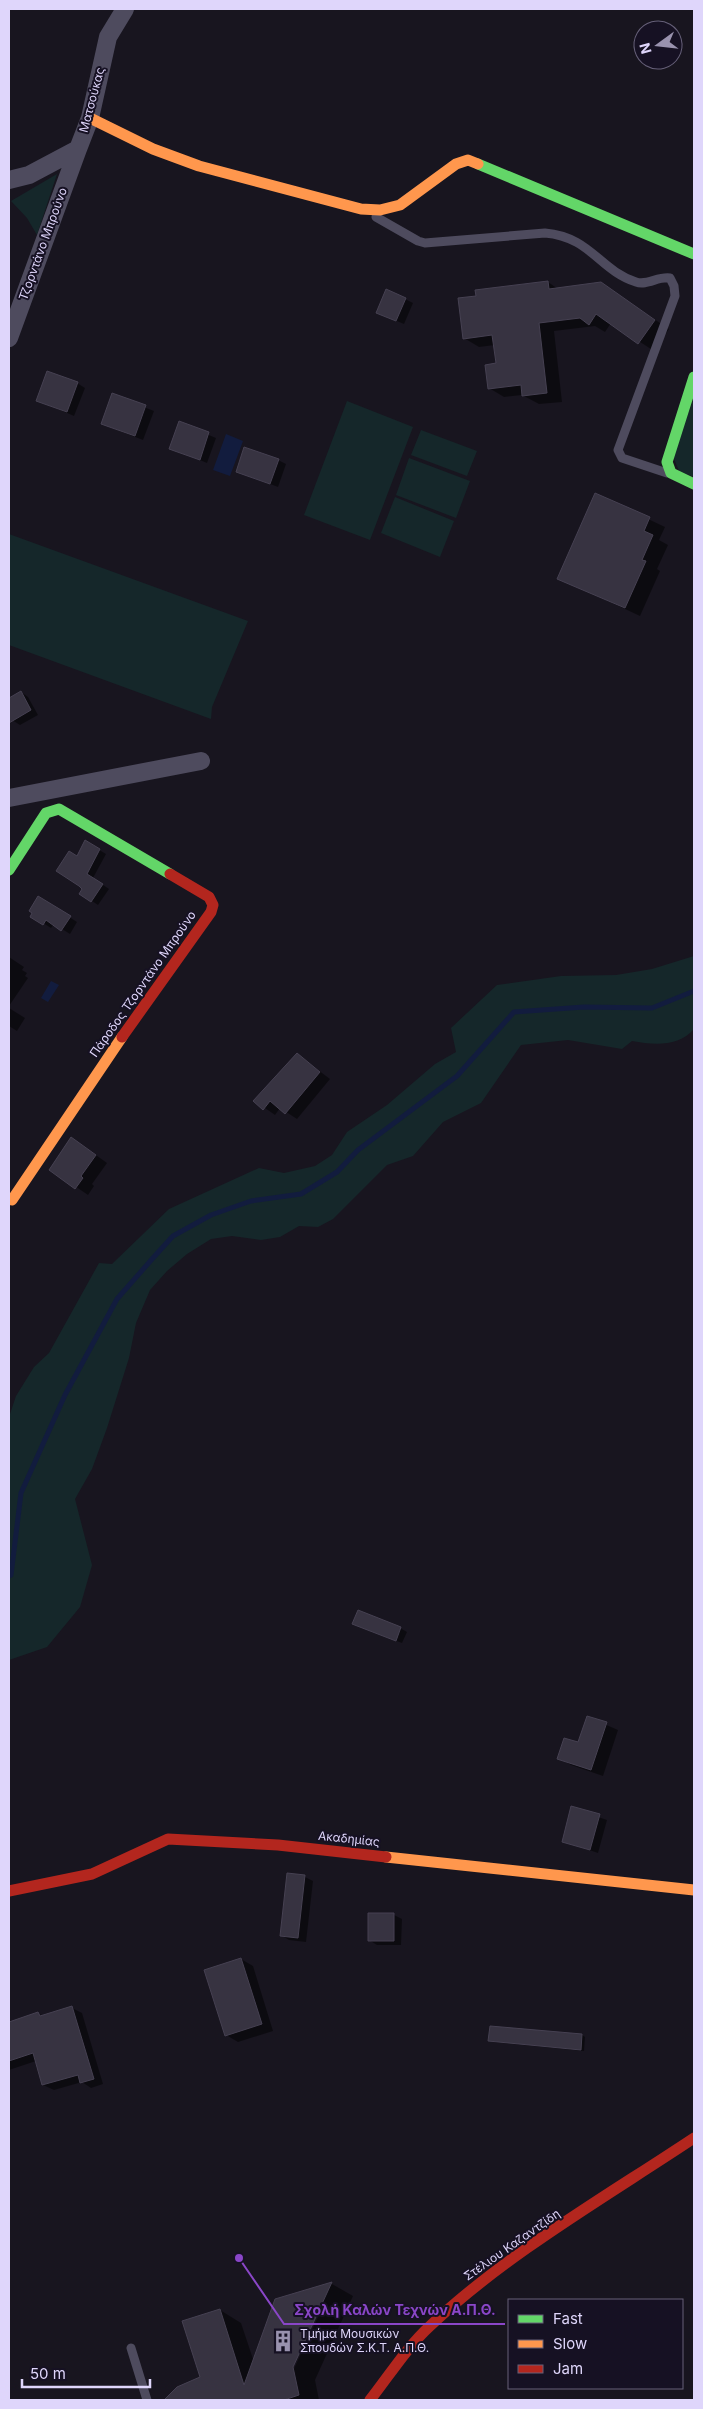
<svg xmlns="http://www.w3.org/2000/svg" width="703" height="2409" font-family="Inter,sans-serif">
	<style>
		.green { fill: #15272a }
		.water { fill: #121c3e }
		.shadow { fill: #0007; fill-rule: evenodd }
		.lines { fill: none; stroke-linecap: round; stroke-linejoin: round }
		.stream { stroke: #121c3e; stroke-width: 5 }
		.building { fill: #373341; stroke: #464152 }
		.lane { stroke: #4e4b5e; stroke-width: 9 }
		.street { stroke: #4e4b5e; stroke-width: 18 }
		.fast { stroke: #63d668; stroke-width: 11 }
		.slow { stroke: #ff974d; stroke-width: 11 }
		.jam { stroke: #b3261e; stroke-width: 11 }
		.labels { text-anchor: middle; stroke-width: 4; stroke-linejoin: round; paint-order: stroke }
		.street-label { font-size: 12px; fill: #dfd6fb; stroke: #161123 }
		.poi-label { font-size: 12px; fill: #dfd6fb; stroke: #161123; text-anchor: start }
		.leader { fill: none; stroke: #8a46c8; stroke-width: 2 }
		.callout-dot { fill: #8a46c8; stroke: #161123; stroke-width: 2 }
		.callout-label { font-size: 14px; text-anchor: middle; font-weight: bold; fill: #8a46c8; stroke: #161123; stroke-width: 4; stroke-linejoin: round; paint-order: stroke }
	</style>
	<rect width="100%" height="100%" fill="#18151f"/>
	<path class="green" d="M57,174L37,235L27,218L11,201Z
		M694,397V477L679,471L673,456Z
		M347,401L413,427L370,540L304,515Z
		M421,430L477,451L467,476L411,455Z
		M409,458L470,481L456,518L396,495Z
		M395,497L454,521L440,557L381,533Z
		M9,534L248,621L212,707L211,719L9,645Z
		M694,956V1029C679,1047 654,1045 632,1041L622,1049L568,1040L521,1045L481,1103L443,1122L413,1156L387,1165L333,1219L318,1227L299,1226L280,1237L261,1240L232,1236L211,1239L187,1254L167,1271L150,1290L136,1323L129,1358L107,1428L92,1469L75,1499L92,1565L80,1607L47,1647L9,1660V1417L16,1396L34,1367L49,1353L99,1263L112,1264L169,1209L259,1168L284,1173L315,1166L332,1155L347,1132L387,1105L435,1064L456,1052L451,1028L497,985L561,976L616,975L652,969Z"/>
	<path class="water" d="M226,434L243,441L230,476L213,470Z
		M51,981L59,985L48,1002L41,998Z"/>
	<path class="shadow" d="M548,282L558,289L600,283L669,329L654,351L611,323L605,332L595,326L554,331L562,402L539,404L522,395L504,397L489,388L498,364L495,345L479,347L464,338Z
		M405,299L413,303L404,324L385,316Z
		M77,383L85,388L74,416L37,400Z
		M113,395L154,411L143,440L102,424Z
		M180,423L216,438L207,463L171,448Z
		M278,460L286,464L278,487L237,471Z
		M595,494L665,527L659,540L668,545L657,569L660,571L640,616L559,578Z
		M21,692L28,697L38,715L20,725L12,720L9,714V699Z
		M86,842L106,854L93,878L109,889L98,905L92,901L84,889L78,858Z
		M46,902L77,922L70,934L54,924L51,928L32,916Z
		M9,957L24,967L22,970L27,973L25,976L28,978L9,1006Z
		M9,1008L25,1018L17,1031L9,1026Z
		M297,1054L330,1079L297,1119L280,1108L275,1115L255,1101Z
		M82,1145L107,1163L92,1184L94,1186L88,1195L50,1169Z
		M360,1627L400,1628L407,1632L402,1643Z
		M588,1717L618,1730L603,1776L571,1765L559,1758L579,1744Z
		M572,1808L607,1820L598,1853L563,1841Z
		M288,1874L305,1877L313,1881L306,1942L289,1940L281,1935Z
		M394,1915L402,1919L401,1945H377L369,1940Z
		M241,1959L253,1966L273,2031L238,2042L226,2035Z
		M72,2008L82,2013L103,2084L91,2088L82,2082L54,2090L43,2085L36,2061L9,2070V2023L38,2013L43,2016Z
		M491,2027L582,2035L585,2037L584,2051L493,2042L489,2040Z
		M332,2284L353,2296L315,2380L319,2400H173L202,2378L220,2310L241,2323L254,2362L276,2300ZM321,2304H324L292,2373L290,2372Z"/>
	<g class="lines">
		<path class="stream" d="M9,1576L11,1575L21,1493L65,1395L117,1299L153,1258L173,1236L211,1215L251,1201L301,1194L337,1172L358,1150L457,1076L514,1012L584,1007L652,1008L694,991"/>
	</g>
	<path class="building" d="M548,281L549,289L601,282L655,320L638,344L596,314L589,325L580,318L539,323L547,393L522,396L521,385L488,389L485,365L496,363L492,335L463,339L458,298L476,296L475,290Z
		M386,289L406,298L396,321L376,313Z
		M47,371L78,382L67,412L36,401Z
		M112,393L146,405L135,436L101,424Z
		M179,421L209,432L200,460L169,449Z
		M244,447L279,459L270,484L236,472Z
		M595,493L650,517L644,531L653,535L642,560L646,561L625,608L557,579Z
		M21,691L31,710L9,723V698Z
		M85,840L100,849L87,874L103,884L91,902L79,894L82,889L79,886L56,871L69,851L77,856Z
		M38,896L71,916L61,931L46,920L43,925L30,917L32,913L29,911Z
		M297,1053L320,1072L285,1114L270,1101L263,1110L253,1101Z
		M71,1137L96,1155L81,1176L83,1178L75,1189L49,1170Z
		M358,1610L401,1627L396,1641L352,1624Z
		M587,1716L607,1722L591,1770L557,1759L564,1738L578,1742Z
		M571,1806L600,1814L590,1850L562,1842Z
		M287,1873L305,1875L298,1938L280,1936Z
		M368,1913H394V1941H368Z
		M241,1958L262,2024L225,2036L204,1970Z
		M72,2006L94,2079L80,2083L78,2075L42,2085L33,2053L9,2061V2022L38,2012L40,2016Z
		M490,2026L582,2034L581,2050L488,2041Z
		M332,2282L293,2367L299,2395L284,2400H164L177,2387L200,2377L182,2321L220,2309L244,2385L275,2299Z"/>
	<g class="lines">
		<path class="lane" d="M376,217L418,241L425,243L545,233C591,237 599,270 636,282C647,286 658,276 670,278L674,286L675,296L618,450L622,458L667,473
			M131,2348L147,2400"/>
		<path class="street" d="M9,180L29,175L78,149L90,118L108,37L125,9
			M9,338L78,149
			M9,798L201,761"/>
		<path class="fast" d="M478,164L694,254
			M694,377L667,462L671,473L694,484
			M9,870L46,813L59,809L170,874"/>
		<path class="slow" d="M90,118L153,149L199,166L361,209L380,210L400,205L456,164L468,160L478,164
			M12,1200L122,1037
			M386,1857L694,1890"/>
		<path class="jam" d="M122,1037L211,912L213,905L209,897L170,874
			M9,1891L92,1874L168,1839L278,1845L386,1857
			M370,2400C389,2376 407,2347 430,2326C506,2254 607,2196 694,2138"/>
	</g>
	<defs>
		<g id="building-bare" transform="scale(1.725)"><path d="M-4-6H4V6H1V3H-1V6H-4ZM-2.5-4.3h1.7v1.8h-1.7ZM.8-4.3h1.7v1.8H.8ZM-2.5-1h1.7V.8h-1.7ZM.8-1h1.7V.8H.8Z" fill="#9992ae" stroke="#161123" stroke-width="2.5" paint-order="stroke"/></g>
	</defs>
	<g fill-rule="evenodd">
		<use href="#building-bare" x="283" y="2341"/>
	</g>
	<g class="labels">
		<g class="street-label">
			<text transform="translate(92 100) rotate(-75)" y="4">Ματσούκας</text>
			<text transform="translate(43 244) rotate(-70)" y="4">Τζορντάνο Μπρούνο</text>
			<text transform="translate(143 984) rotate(-55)" y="4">Πάροδος Τζορντάνο Μπρούνο</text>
			<text transform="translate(349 1839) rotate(6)" y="4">Ακαδημίας</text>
			<text transform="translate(512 2245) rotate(-35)" y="4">Στέλιου Καζαντζίδη</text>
		</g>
		<g class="poi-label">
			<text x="300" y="2338">Τμήμα Μουσικών<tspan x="300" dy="14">Σπουδών Σ.Κ.Τ. Α.Π.Θ.</tspan></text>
		</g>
	</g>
	<path class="leader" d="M239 2258L284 2324H505"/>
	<circle class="callout-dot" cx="239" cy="2258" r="5"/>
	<g class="callout-label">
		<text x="395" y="2315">Σχολή Καλών Τεχνών Α.Π.Θ.</text>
	</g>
	<rect width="703" height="2409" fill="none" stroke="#dfd6fb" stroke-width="20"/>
	<rect x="508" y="2299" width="175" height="90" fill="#161123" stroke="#666079"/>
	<rect x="518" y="2315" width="25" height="8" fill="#63d668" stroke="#666079"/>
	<text x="553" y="2324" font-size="15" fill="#dfd6fb">Fast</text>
	<rect x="518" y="2340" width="25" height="8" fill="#ff974d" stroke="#666079"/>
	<text x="553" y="2349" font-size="15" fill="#dfd6fb">Slow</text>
	<rect x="518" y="2365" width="25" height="8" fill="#b3261e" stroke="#666079"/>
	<text x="553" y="2374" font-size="15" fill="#dfd6fb">Jam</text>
	<g transform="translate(658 45) rotate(255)"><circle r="24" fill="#161123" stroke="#666079"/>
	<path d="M0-4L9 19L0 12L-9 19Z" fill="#9992ae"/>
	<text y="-8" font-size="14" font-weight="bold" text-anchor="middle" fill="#dfd6fb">N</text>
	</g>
	<path d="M22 2379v8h128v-8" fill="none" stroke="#dfd6fb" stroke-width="2.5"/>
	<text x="30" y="2379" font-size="15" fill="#dfd6fb" stroke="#161123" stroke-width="4" paint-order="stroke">50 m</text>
</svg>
